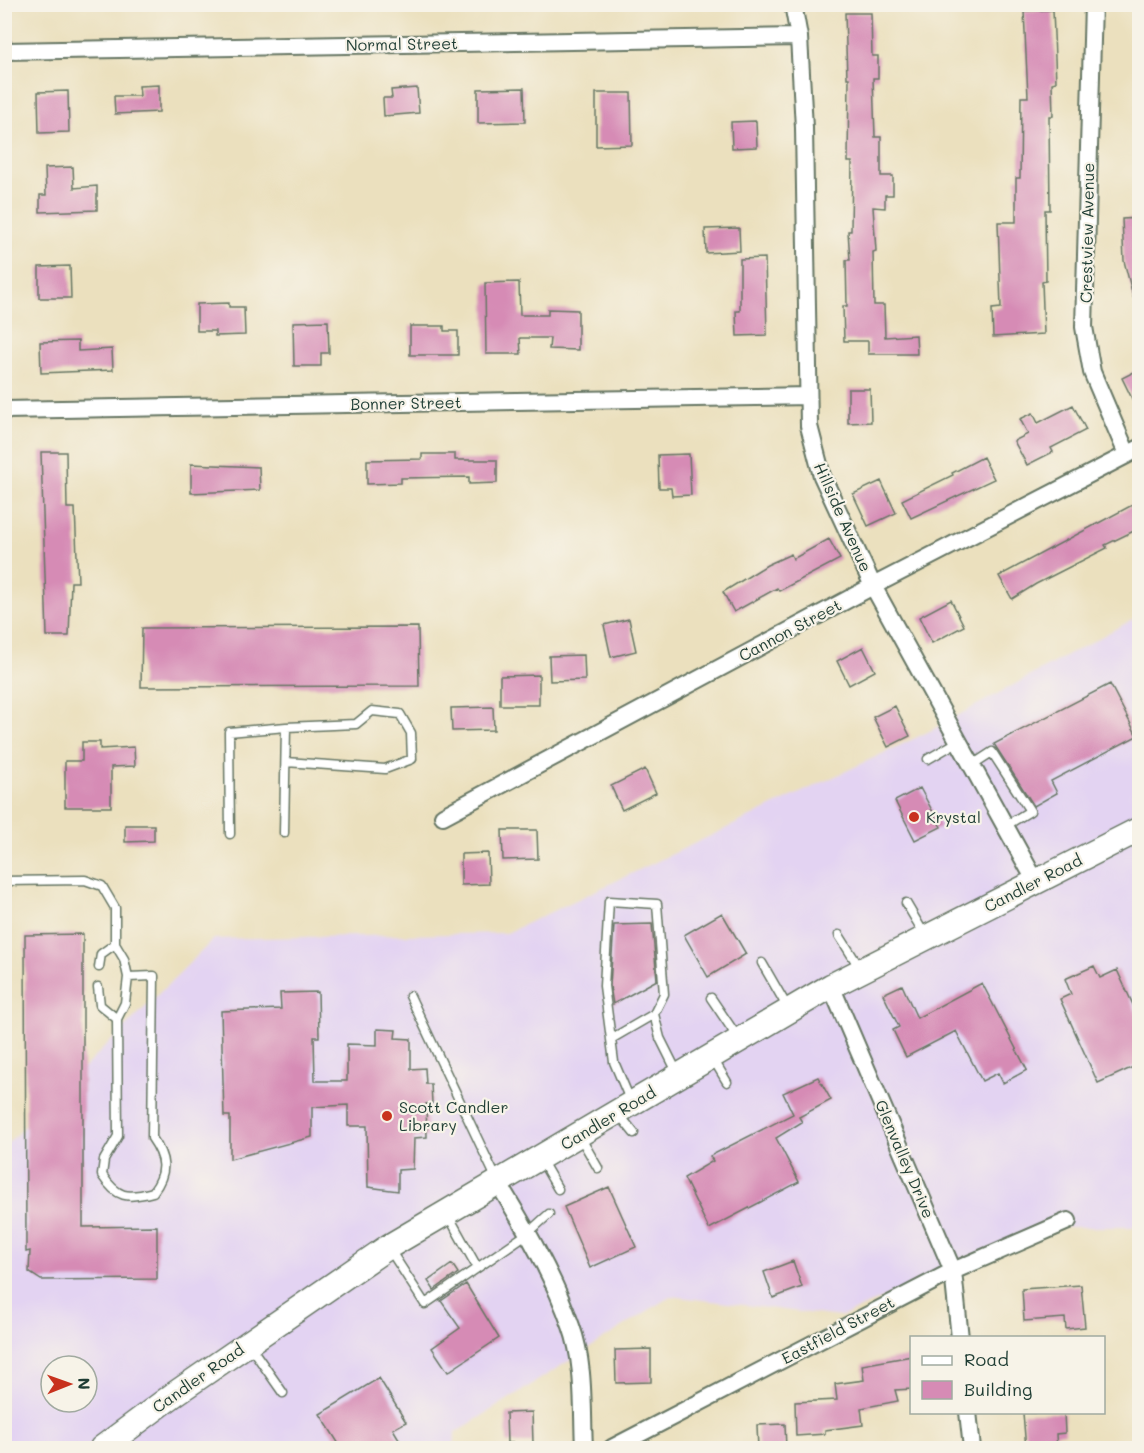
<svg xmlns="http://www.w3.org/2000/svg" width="1144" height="1453" font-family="Mali,sans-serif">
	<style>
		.built { fill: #e3d3f2; fill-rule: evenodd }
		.building { fill: #d68bb5 }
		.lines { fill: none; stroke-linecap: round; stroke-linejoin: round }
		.service-casing { stroke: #667664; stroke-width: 11 }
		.minor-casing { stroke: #667664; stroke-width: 20 }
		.secondary-casing { stroke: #667664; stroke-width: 27 }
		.service { stroke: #fff; stroke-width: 8 }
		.minor { stroke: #fff; stroke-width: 16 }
		.secondary { stroke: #fff; stroke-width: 24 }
		.poi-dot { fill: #c8321e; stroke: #f7f3e8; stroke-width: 2 }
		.labels { text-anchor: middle; stroke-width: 4.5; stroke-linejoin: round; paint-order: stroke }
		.street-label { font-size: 16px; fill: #1f3d34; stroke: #f7f3e8 }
		.poi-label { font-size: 16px; fill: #1f3d34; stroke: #f7f3e8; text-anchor: start }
	</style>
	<rect width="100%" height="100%" fill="#f7f3e8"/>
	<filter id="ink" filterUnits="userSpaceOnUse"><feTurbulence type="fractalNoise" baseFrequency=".0167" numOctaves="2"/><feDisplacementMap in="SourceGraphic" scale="12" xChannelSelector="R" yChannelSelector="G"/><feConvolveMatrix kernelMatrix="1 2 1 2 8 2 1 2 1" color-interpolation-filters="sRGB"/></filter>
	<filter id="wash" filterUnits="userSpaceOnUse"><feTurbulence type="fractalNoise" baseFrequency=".008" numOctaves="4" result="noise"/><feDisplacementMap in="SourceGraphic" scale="24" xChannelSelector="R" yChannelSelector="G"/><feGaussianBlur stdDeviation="1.35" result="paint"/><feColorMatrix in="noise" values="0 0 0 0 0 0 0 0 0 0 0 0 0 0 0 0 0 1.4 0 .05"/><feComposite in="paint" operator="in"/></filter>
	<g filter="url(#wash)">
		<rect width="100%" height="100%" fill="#ebe0be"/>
		<path class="built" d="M1139,616V1227H1044L841,1317L671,1296L455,1433L454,1448H5V1146L214,939L507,933L928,732ZM51,1366H87V1402H51Z"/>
		<g id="blocks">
			<path class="building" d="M1053,10L1056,82L1052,83L1053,116H1049L1050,210H1045L1046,281L1042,282L1044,334L993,337L992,309L1001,308L998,222H1016V178H1020L1021,97H1028L1024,11Z
				M845,13H871L872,56H878V78H873L875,137H881V176H893V195H885V208L873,207L876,251L873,252L874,305H884L885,337L916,335L917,354H868V341H844L843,306H847L846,260H850L848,231H851L852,162H848L849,78H847Z
				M159,85V112L115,114L114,96H140L139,86Z
				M417,88L419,113L384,116L383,98H392L391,90Z
				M524,88L525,122L478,123V89Z
				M68,91L69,132L39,133L38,92Z
				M596,93H631L632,145L596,146Z
				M756,121L757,147L732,148L731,122Z
				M73,167L74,188L97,186V210L40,212V195H46L45,168Z
				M1140,218V299L1134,300L1124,261L1122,219Z
				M739,228L740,251L706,253L705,229Z
				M765,258L767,335L737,336L736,311H740V259Z
				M70,266L71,298H39V267Z
				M519,282L520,315H548V309L578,310V350L549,349L550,338H520L521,354H486L485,283Z
				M229,303V307H244L245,335L215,336V331H197V304Z
				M328,321L329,353H321V366H294L293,322Z
				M410,326H444V331H458V355H410Z
				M78,341V351L112,349L113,370L41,373L40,342Z
				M1140,369V415L1122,378Z
				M848,389H870L871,422L848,423Z
				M1073,405L1086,430L1051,448L1053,452L1027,465L1014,441L1028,434L1020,419L1033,413L1038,423Z
				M41,452H66L67,508H75L78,582H71L69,636H47Z
				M422,454H455V460H497V483L469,484V477L401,478V483L367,484V460L422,459Z
				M689,454L691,495L672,496L671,488H659L658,455Z
				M983,457L994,479L911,518L902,500L953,475L952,473Z
				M191,464L259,467L260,490L191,493Z
				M881,481L896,513L868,526L853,494Z
				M1136,503L1140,511V528L1105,545L1107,548L1036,584L1012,599L999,576Z
				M829,539L840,559L779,591L777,588L734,612L723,592L767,565L791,554L793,559Z
				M951,600L964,626L932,643L919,617Z
				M629,619L636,651L611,657L604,625Z
				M418,627L419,686L141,687L142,628Z
				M863,647L875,671L849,685L837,661Z
				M584,655L585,680L550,681L549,656Z
				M539,675V705H500V676Z
				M1110,684L1137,736L1051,781L1057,793L1034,806L994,744Z
				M895,706L910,736L888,747L873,717Z
				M493,707L494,730L452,731L451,708Z
				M82,742H100V749L134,747L135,766L111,767V807H65V761H82Z
				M645,769L656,793L622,810L611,786Z
				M920,788L941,827L915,840L895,801Z
				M125,825H154V841L125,842Z
				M502,830H537L538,859L503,860Z
				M488,853L489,884L461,885V854Z
				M722,913L746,954L708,977L684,935Z
				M652,924L657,980L613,1004L610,986L614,925Z
				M83,934V1227L157,1226V1279L41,1280L29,1272L30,1251L26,1252L25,935Z
				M1094,966L1100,978L1117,970L1140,1020V1064L1098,1083L1060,999L1071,994L1065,979Z
				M982,983L1027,1070L1003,1083L998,1073L982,1081L956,1031L906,1057L893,1030L899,1027L883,994L902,985L917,1018Z
				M318,992L319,1037H314L315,1081H347V1044L377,1045V1029L396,1030L395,1038L411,1039V1069L425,1068L426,1084H431L432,1103L426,1104L427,1137L414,1138L413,1169L398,1170V1191L368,1187L367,1126H348V1105L312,1107V1137L230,1159V1116H224L221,1011L281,1009L280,993Z
				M818,1077L831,1100L799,1117L802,1122L776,1138L799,1182L709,1229L684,1178L713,1161L710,1156L793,1114L783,1093Z
				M609,1187L636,1247L590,1268L564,1207Z
				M793,1261L802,1287L773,1298L764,1272Z
				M452,1264L458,1273L434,1290L428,1281Z
				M466,1284L499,1338L448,1372L432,1348L460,1328L441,1301Z
				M1081,1285L1085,1327L1066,1329L1065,1318L1024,1321L1022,1289Z
				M651,1349V1382L616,1383L615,1350Z
				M912,1356V1389L895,1390L898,1401L861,1408L863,1425L825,1430V1434L796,1436L795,1402L837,1400L835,1384L864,1380L862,1365Z
				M379,1378L406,1422L393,1429L405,1449H342L320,1414Z
				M532,1412L533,1443H507L506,1413Z
				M1023,1413H1064L1065,1433L1056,1434L1057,1449H1026Z
				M785,1424L786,1449H758L757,1425Z"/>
		</g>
	</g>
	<g filter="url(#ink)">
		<use href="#blocks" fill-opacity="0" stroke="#667664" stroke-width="1.5"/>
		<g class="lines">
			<g class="service-casing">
				<path id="service" d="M286,727L356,724L372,711L400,714L411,733L412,759L385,769L286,762
					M928,759L959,741
					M972,765L992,752L1030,811L1005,826
					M230,834L229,732L286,727L284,833
					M4,881L85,880L102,886L115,908V944L124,959L128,977L125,1003L117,1019L118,1136L104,1160L102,1175C117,1198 127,1199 153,1192C168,1172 166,1158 152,1138L154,976L128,977
					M906,903L926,937
					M839,935L861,970
					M762,963L789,1010
					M99,967L101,954L115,944
					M98,987L100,1005L117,1019
					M410,996L497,1180
					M711,998L738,1038
					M654,1014L660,1038L678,1074
					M611,1039L654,1014L664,994L657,904L609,901L604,986L614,1062L631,1102
					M712,1057L727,1082
					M618,1113L634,1133
					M579,1135L598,1168
					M540,1158L558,1189
					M448,1215L477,1267
					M390,1250L425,1304L528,1233L549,1214
					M250,1346L283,1393"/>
			</g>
			<g class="minor-casing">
				<path id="minor" d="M793,4L799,37L804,128L809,426L822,476L873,586L1036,882
					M1093,4L1084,327L1092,372L1127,454
					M4,51L799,37
					M4,410L808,396
					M443,816L873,586L1140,448
					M831,986L953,1271L960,1338
					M498,1183C525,1227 554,1277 571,1326C585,1364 582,1408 584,1448
					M968,1412L972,1448
					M612,1448L953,1271L1068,1221"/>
			</g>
			<g class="secondary-casing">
				<path id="secondary" d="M102,1448L176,1393L388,1247L831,986L1140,829"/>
			</g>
			<use href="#service" class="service"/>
			<use href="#minor" class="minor"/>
			<use href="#secondary" class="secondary"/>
		</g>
	</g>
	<g class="poi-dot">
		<circle cx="914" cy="817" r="6"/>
		<circle cx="387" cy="1116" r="6"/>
	</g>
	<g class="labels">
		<g class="street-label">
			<text transform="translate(402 44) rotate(-1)" y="6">Normal Street</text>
			<text transform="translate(1087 233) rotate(-89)" y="6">Crestview Avenue</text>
			<text transform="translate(406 403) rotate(-1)" y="6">Bonner Street</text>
			<text transform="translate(843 517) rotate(66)" y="6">Hillside Avenue</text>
			<text transform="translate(790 630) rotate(-28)" y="6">Cannon Street</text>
			<text transform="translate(1033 883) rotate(-27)" y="6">Candler Road</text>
			<text transform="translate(608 1118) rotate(-31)" y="6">Candler Road</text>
			<text transform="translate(905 1159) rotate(67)" y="6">Glenvalley Drive</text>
			<text transform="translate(838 1330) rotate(-28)" y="6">Eastfield Street</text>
			<text transform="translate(198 1378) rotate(-35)" y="6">Candler Road</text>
		</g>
		<g class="poi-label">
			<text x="926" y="823">Krystal</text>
			<text x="399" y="1113">Scott Candler<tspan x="399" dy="18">Library</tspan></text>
		</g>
	</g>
	<rect width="1144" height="1453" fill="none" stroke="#f7f3e8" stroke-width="24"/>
	<rect x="910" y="1336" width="195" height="78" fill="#f7f3e8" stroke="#a1aaa0" stroke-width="1.5"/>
	<rect x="922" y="1356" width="30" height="9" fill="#ffffff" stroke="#a1aaa0" stroke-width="1.5"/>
	<text x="964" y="1366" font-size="18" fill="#1f3d34">Road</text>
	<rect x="922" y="1381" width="30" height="18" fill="#d68bb5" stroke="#a1aaa0" stroke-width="1.5"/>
	<text x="964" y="1396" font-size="18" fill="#1f3d34">Building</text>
	<g transform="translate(69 1384) rotate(89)"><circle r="28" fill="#f7f3e8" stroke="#a1aaa0" stroke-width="1.5"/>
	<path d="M0-4.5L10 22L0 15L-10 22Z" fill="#c8321e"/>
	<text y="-9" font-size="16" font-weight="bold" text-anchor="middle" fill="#1f3d34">N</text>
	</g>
</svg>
